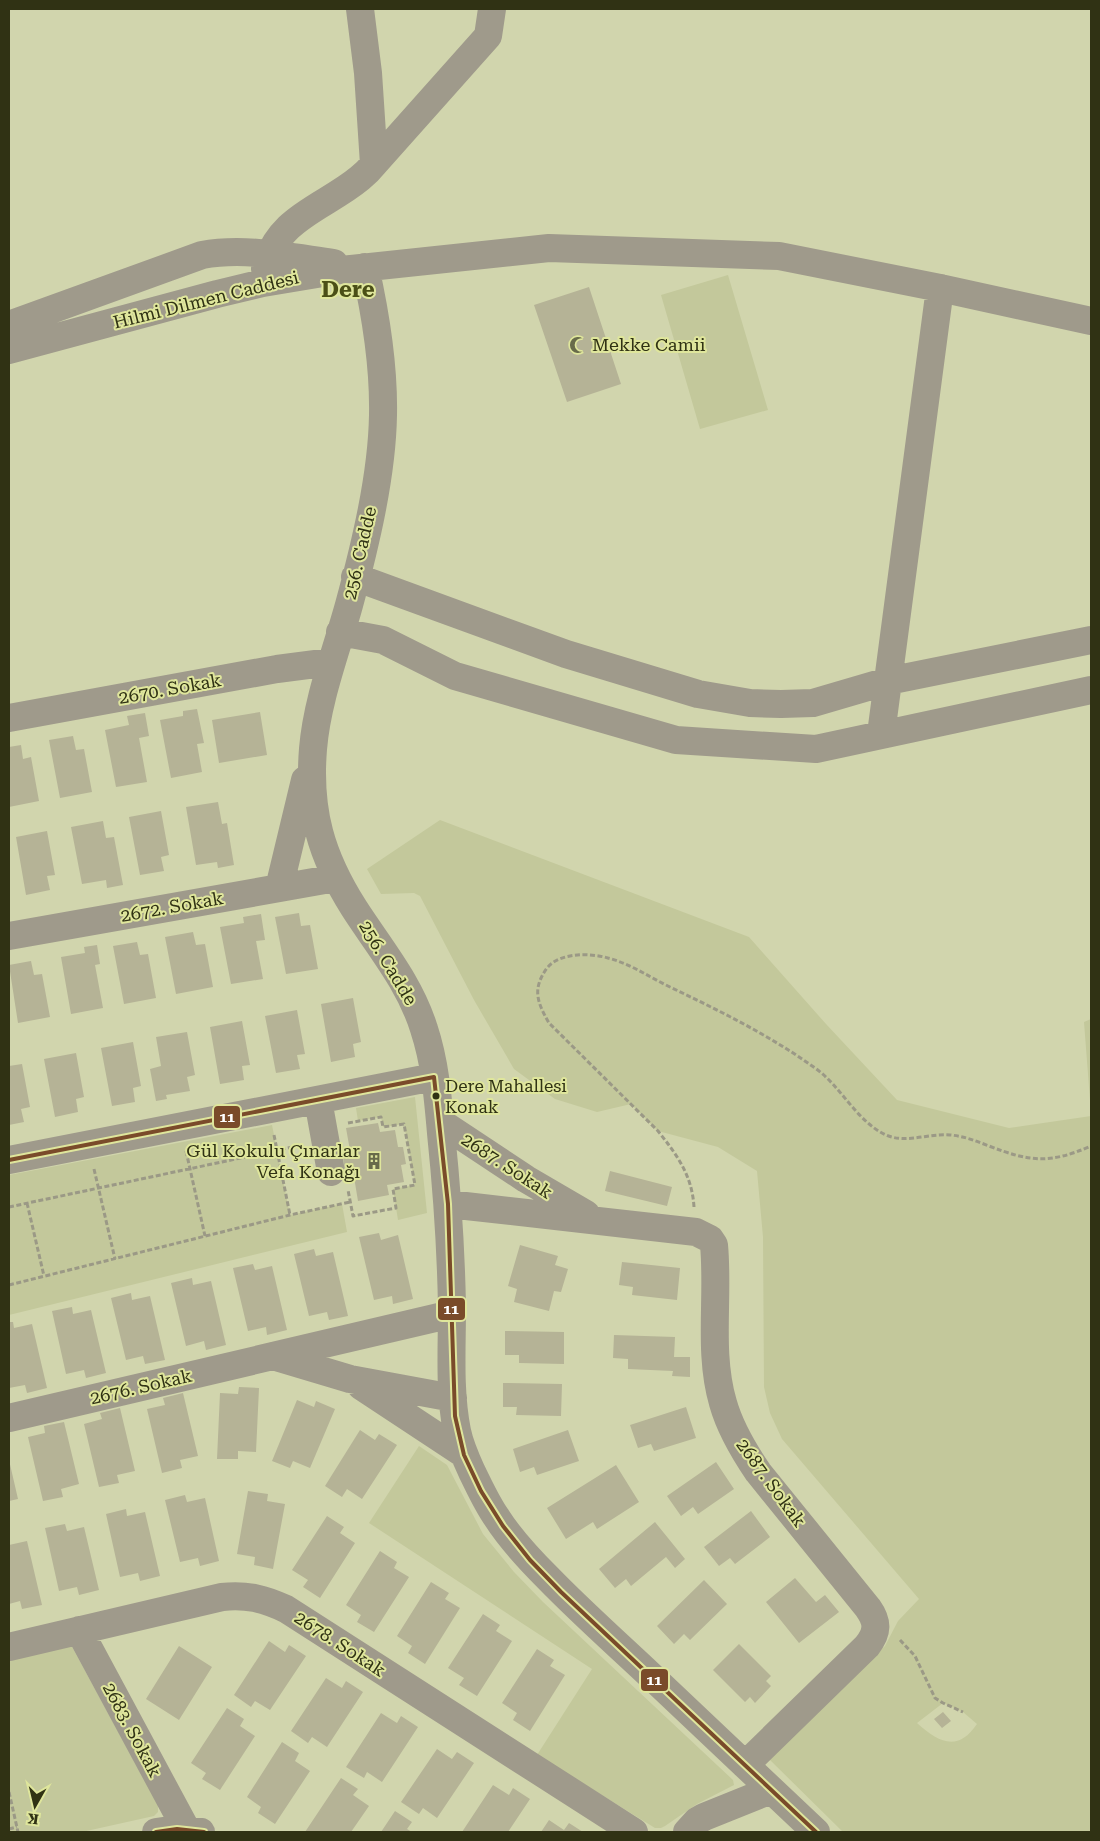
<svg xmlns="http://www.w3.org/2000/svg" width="1100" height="1841" font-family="'Roboto Serif',serif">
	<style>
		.green { fill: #c3c89b; fill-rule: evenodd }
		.building { fill: #b5b396 }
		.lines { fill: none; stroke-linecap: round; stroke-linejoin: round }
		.path { stroke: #9b9986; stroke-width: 3; stroke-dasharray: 5 2.5; stroke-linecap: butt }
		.minor { stroke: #9f9a8b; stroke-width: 28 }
		.bus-1-casing { stroke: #dfe69c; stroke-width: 8 }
		.bus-1 { stroke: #7a4b2a; stroke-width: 4 }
		.bus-dot { fill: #303214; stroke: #dfe69c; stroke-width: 2 }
		.labels { text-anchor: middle; stroke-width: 4; stroke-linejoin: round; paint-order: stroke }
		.bus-label { font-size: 17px; fill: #303214; stroke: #dfe69c; text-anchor: start }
		.street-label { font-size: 18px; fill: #303214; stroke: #dfe69c }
		.poi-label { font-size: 18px; fill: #303214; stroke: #dfe69c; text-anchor: start }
		.district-label { font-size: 22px; font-weight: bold; fill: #4b4f17; stroke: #dfe69c }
		.line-badge { stroke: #dfe69c; stroke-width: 2 }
		.badge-label { font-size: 14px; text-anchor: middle; font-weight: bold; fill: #fff }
	</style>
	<rect width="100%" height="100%" fill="#d1d5ad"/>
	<path class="green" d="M728,275L768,410L700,429L661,295Z
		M440,820L749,937L826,1024L897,1100L1009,1128L1091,1116V1832H843L769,1759L885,1646L898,1621L919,1599L782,1439L770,1413L764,1387L763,1237L757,1171L718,1147L658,1131L631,1104L597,1112L555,1099L514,1069L474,1000L420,896L414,893L381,894L367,869ZM943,1703L963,1712L977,1724C958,1752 939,1743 917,1723Z
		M1091,1019V1113L1084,1022Z
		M415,1097L427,1213L398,1220L393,1189L415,1185L404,1124L383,1127L381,1117L358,1121L356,1108Z
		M272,1125L290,1215L342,1204L347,1232L9,1315V1175Z
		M419,1446L447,1465L483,1534L514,1572L543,1602L733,1780L734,1785L697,1804L665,1826L661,1828H655L537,1755L592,1669L369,1523Z
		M71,1645L158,1805V1812L154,1816L82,1832H9V1660Z"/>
	<path class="building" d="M589,287L621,384L567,402L534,305Z
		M197,709L204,743L197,744L202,772L171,778L160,720L183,716V711Z
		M260,712L267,755L219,763L212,720Z
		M145,713L149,736L139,738L147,782L116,787L105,730L129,725L127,716Z
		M73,736L76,750L84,749L92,792L60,798L49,740Z
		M21,745L23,759L31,757L39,801L9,807V747Z
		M218,802L222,824L227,823L234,865L218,868L217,862L196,865L186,807Z
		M161,811L169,855L161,857L164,871L140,875L129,817Z
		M103,821L106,838L114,837L123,885L107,888L106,880L82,884L71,827Z
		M47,831L55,875L47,876L50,890L26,895L16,837Z
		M299,913L301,926L310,925L318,969L286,974L275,917Z
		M261,914L265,940L256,941L263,979L231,984L220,927L244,923L243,917Z
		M193,932L196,945L205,944L213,987L176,994L165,937Z
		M137,942L140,955L148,954L156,998L124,1004L113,946Z
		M97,945L100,964L95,965L103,1008L71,1014L61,957L85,953L84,947Z
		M31,961L34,975L42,974L50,1017L18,1023L9,965Z
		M353,998L361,1042L353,1044L355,1057L331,1062L321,1004Z
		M297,1010L305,1054L297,1055L300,1069L276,1073L265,1016Z
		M242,1021L250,1065L242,1066L244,1080L220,1084L210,1027Z
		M187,1032L195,1075L187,1077L190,1091L166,1095L167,1099L156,1101L150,1069L161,1066L156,1037Z
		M133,1042L141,1086L133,1088L135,1102L112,1106L101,1048Z
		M76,1053L84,1097L76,1099L78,1112L55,1117L44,1059Z
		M22,1064L30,1107L21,1109L24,1122L9,1125V1066Z
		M378,1123L380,1132L395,1130L398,1147H403L406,1164L401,1165L404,1182L387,1185L389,1195L358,1201L353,1171L345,1172L343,1157L351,1156L346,1128Z
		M610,1171L672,1187L667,1206L605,1191Z
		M379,1233L381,1240L398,1235L413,1299L393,1304L392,1296L374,1300L359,1237Z
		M520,1245L558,1256L555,1265L568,1269L561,1292L554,1291L549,1311L514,1302L517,1289L508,1286Z
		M314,1249L316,1256L333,1252L348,1316L329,1320L327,1312L309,1316L294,1254Z
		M622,1262L680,1268L677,1300L632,1295L633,1287L619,1285Z
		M253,1264L255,1270L272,1266L287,1330L267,1335L266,1327L248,1331L233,1268Z
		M192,1278L193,1285L211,1281L226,1345L206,1350L204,1341L186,1346L171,1283Z
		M131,1293L132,1300L150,1296L165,1360L145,1364L143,1356L126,1360L111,1298Z
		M72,1307L73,1314L91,1310L106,1373L86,1378L84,1370L66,1374L52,1311Z
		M9,1322H13L14,1328L32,1324L47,1388L27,1393L25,1385L9,1388Z
		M505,1331L564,1332V1364L519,1363V1355H505Z
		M614,1335L675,1337L674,1357H690V1377L672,1376L673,1371L628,1369V1359L613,1358Z
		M503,1383L562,1384L561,1416L516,1415L517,1407H503Z
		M239,1387L259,1388L256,1452L238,1451V1459H217L220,1393L238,1394Z
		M183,1393L198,1456L180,1460L182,1468L162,1473L147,1409L165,1405L163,1398Z
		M297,1400L314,1407L316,1401L335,1409L310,1468L293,1461L290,1468L272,1461Z
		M686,1407L696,1438L654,1451L651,1444L638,1448L630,1425Z
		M120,1408L135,1471L117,1475L119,1483L99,1487L84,1424L102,1419L100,1413Z
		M64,1422L79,1484L61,1489L63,1497L43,1501L28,1437L45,1433L44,1426Z
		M360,1430L375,1440L379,1434L397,1445L362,1499L347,1489L342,1497L325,1486Z
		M568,1430L579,1461L537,1475L534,1467L520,1472L513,1449Z
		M9,1460L18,1499L9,1501Z
		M716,1462L734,1489L698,1514L693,1507L681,1516L667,1496Z
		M616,1465L639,1502L597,1529L593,1522L566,1539L547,1508Z
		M248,1491L268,1494L267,1501L285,1504L273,1569L254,1565L255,1557L237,1554Z
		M185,1495L187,1502L205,1498L219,1561L200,1566L198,1558L180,1562L165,1500Z
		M126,1509L127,1516L145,1512L160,1576L140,1581L138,1573L120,1577L106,1514Z
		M751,1511L770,1537L735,1564L730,1558L719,1566L704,1547Z
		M327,1516L344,1527L340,1533L355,1543L320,1598L303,1587L308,1580L292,1570Z
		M655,1522L685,1559L675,1568L666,1557L631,1586L626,1579L615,1588L599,1569Z
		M65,1524L67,1531L84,1527L99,1590L79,1595L77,1587L59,1591L45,1528Z
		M27,1541L42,1605L22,1609L20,1601L9,1604V1545Z
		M380,1551L397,1562L394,1568L409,1577L374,1632L357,1622L361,1615L346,1605Z
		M795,1578L816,1602L825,1595L839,1612L799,1643L766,1602Z
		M704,1580L727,1604L690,1640L684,1634L674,1644L657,1626Z
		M431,1582L449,1593L445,1599L460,1608L425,1664L408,1653L412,1646L397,1636Z
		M483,1614L500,1625L496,1631L512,1641L477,1696L459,1685L464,1678L448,1668Z
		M269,1641L285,1652L289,1645L306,1656L270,1710L255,1701L251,1707L234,1695Z
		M739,1644L771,1676L766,1681L771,1686L755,1703L750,1697L745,1702L713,1670Z
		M179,1646L212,1667L179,1720L146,1699Z
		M537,1649L554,1660L550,1666L565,1675L530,1731L513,1720L517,1713L502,1703Z
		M326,1678L342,1688L346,1681L363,1692L327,1747L312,1737L308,1743L291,1731Z
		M227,1708L244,1719L240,1726L255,1736L220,1790L202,1779L206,1773L191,1763Z
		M943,1712L951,1721L942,1728L934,1719Z
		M381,1713L397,1723L401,1716L418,1727L382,1782L367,1772L364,1778L346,1767Z
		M282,1742L299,1753L295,1761L310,1771L275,1824L258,1813L261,1807L247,1797Z
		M437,1749L452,1759L457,1752L474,1763L437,1818L423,1808L419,1814L401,1802Z
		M341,1778L358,1789L353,1795L369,1806L351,1832H305Z
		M493,1785L509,1795L513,1788L530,1799L508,1832H462Z
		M395,1811L412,1822L407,1829L412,1832H381Z
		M549,1820L564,1830L569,1823L583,1832H541Z"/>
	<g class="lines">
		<path class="path" d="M348,1123L381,1117L383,1127L404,1124L415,1185L393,1189L396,1208L353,1216L348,1190
			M274,1135L290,1215
			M186,1151L205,1236
			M94,1169L115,1259
			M27,1203L44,1276
			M9,1207L302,1145
			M694,1207C692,1175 677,1155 658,1131L549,1023C537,1002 532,989 547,968C560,952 591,953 608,958C631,964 649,977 670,987C720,1011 769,1035 815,1068C841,1086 856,1121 886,1135C906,1144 929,1133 950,1135C964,1136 976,1141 989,1146C1030,1162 1050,1164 1091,1146
			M9,1285L290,1215L350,1202
			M900,1640L915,1656L935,1698L943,1703L963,1712
			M9,1792L18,1832
			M9,1829L17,1827"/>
		<path class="minor" d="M360,9L368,73L374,164
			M365,267C376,316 384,365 383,415C382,476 365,546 349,605C336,652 317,700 313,749C308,811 321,856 354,908C379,947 410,983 424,1029C435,1062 438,1098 441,1133C447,1191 451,1249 452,1308C452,1348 449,1391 457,1431C460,1446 466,1459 472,1472C480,1488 487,1504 497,1518C511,1540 530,1560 548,1578C581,1612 616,1643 650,1675C706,1728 761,1780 816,1832
			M265,269C277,217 324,208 360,178C365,174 370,169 374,164L488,36L492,9
			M9,325L202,255C245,247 290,257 334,263
			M9,350L217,294L263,283L341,270L549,248L779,256L940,288L1091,321
			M355,577L566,654L698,694L750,703L781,704L813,703L888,681L1091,640
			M340,632L383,640L455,676L676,740L816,749L1091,690
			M9,718L277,669L331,662
			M881,734L940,288
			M279,888L305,780
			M9,936L336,878
			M318,1100L331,1172
			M440,1122L526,1179L586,1214
			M9,1160L434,1077
			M448,1204L696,1232L710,1239L714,1245C719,1297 708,1352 723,1403C730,1428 743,1450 758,1472L868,1608C878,1622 878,1632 867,1646L745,1765
			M273,1356L350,1379L453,1398
			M361,1386L464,1454
			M9,1418L452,1314
			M79,1630L186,1829
			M9,1647L222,1597C246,1594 265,1599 286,1609L634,1832
			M156,1832L177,1829L201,1832
			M687,1832L697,1821L704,1817L771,1790"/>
		<g class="bus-1-casing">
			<path id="bus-1" d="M9,1160L434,1077L448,1204L455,1416L464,1455L481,1491L503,1526L530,1560L561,1592L816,1832
				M156,1832L177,1829L204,1832"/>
		</g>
		<use href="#bus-1" class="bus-1"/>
	</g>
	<defs>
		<g id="mosque-bare" transform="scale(1.35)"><path d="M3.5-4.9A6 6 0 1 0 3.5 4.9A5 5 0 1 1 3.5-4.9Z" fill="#686b4a" stroke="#dfe69c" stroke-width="2.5" paint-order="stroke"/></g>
		<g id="building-bare" transform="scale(1.35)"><path d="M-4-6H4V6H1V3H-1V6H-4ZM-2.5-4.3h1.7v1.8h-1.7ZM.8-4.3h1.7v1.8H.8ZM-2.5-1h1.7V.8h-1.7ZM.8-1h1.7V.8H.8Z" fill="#686b4a" stroke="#dfe69c" stroke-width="2.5" paint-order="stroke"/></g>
	</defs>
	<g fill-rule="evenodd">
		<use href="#mosque-bare" x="578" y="345"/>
		<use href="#building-bare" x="374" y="1161"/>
	</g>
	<circle class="bus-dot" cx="436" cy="1096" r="4.5"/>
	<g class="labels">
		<g class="bus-label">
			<text x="445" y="1092">Dere Mahallesi<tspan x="445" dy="21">Konak</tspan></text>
		</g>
		<g class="street-label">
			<text transform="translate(206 300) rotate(-14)" y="6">Hilmi Dilmen Caddesi</text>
			<text transform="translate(360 553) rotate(-77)" y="6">256. Cadde</text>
			<text transform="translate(170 689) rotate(-10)" y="6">2670. Sokak</text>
			<text transform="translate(172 907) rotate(-10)" y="6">2672. Sokak</text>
			<text transform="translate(388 963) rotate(59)" y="6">256. Cadde</text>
			<text transform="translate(507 1166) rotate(33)" y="6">2687. Sokak</text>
			<text transform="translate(141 1387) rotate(-13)" y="6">2676. Sokak</text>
			<text transform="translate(771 1483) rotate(54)" y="6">2687. Sokak</text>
			<text transform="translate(340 1644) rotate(33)" y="6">2678. Sokak</text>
			<text transform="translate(132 1730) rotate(62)" y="6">2683. Sokak</text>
		</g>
		<g class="poi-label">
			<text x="592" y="351">Mekke Camii</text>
			<text x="360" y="1157" text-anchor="end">Gül Kokulu Çınarlar<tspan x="360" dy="21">Vefa Konağı</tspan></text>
		</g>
		<g class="district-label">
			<text x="348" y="297">Dere</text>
		</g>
	</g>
	<g class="line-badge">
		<rect x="213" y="1105" width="28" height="24" rx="5" fill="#7a4b2a"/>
		<rect x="437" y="1297" width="29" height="24" rx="5" fill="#7a4b2a"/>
		<rect x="640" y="1668" width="29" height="24" rx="5" fill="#7a4b2a"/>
	</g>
	<g class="badge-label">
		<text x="227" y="1122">11</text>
		<text x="451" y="1314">11</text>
		<text x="654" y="1685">11</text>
	</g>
	<rect width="1100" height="1841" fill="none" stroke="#303214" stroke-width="20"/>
	<g transform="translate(35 1806) rotate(188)" stroke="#dfe69c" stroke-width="4" paint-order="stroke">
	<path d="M0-4L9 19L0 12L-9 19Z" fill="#303214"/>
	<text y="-8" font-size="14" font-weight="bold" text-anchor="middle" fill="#303214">K</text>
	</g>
</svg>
